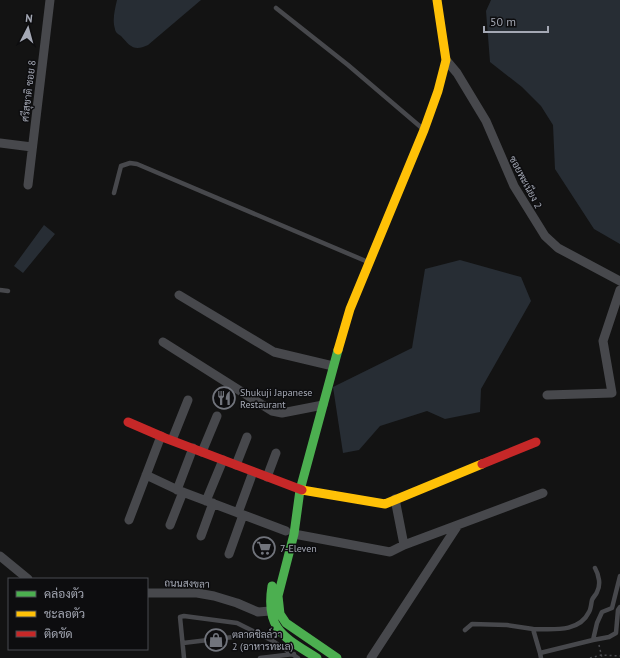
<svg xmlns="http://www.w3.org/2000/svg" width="620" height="658" font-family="'PT Sans',Sarabun,sans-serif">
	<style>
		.water { fill: #272d34 }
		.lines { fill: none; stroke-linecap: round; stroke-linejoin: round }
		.path { stroke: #494a4e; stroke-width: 1.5; stroke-dasharray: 2 3; stroke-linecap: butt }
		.lane { stroke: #47484c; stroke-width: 4.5 }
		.street { stroke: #47484c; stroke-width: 9 }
		.fast { stroke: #4caf50; stroke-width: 9 }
		.slow { stroke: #ffc107; stroke-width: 9 }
		.jam { stroke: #c62828; stroke-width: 9 }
		.labels { text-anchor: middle; stroke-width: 3; stroke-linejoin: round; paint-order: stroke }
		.street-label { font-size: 10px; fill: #a4a8b4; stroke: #0d0d0f }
		.poi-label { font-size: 10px; fill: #a4a8b4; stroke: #0d0d0f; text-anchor: start }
	</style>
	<rect width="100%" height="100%" fill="#131313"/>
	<path class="water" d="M117,0H201L148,45C134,52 130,46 121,36C118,34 115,32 115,29C112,20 115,9 117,0Z
		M491,0H620V244L594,229L555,169L553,125L541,106L522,87L490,62L486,11Z
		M44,225L55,234L23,273L14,266Z
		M460,260L521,277L531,301L481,389L480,412L445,419L427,411L380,426L359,450L343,453L333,387L412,348L425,269Z"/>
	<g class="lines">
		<path class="path" d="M599,645L602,658
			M590,658L601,655L620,656"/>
		<path class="lane" d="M276,8L348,65L423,129
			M114,193L121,166L130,163L137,164L368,262
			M0,290L8,291
			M465,630L472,624L507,625L533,629
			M593,640L597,623L602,612L612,608L620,576
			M183,643L259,634
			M540,653L533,629C552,629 579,633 589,612C591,609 591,604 592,600C593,597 596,595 597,592C601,585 599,575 595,568
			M184,658L180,617L184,616L237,623L273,641L298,658
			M260,658L294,654
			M541,658L540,653L593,640L609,637L616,633L618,610L620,607"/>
		<path class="street" d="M446,60L457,73L486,121L514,186L545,236L558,248L620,281
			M0,143L32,147
			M28,185L50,0
			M179,295L274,352L333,366
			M163,342L272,411L282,413L323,405
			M547,395L612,393L603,341L620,290
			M172,440L188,400
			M202,452L217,416
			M236,465L247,437
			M146,475L180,491L286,531
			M267,477L276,453
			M177,490L193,448
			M395,499L404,545
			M206,501L223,460
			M238,513L253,472
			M129,520L161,436
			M170,525L183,492
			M294,534L390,552L404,545L543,493
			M201,536L213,503
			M229,554L243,515
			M0,556L28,579
			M147,593H197L214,596L237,603L258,612L270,611
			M371,658L458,525"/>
		<path class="fast" d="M272,586C265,630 284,637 317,658
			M337,658L286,623L280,614L278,596L294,534L300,490L338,350"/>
		<path class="slow" d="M338,350L350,309L424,130L438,91L446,60L437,0
			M302,490L385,504L482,464"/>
		<path class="jam" d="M128,422L165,438L302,490
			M482,464L536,442"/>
	</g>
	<defs>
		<g id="restaurant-ring" transform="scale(1.15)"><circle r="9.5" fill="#0d0d0f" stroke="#71747c" stroke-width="1.5"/><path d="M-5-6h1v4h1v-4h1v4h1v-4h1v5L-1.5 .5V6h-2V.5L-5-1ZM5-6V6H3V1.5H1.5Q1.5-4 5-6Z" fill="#71747c"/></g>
		<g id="supermarket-ring" transform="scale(1.15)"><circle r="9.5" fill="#0d0d0f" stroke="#71747c" stroke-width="1.5"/><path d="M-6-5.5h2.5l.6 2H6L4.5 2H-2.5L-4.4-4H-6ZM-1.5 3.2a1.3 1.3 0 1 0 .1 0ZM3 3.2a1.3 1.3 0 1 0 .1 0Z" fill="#71747c"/></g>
		<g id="shop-ring" transform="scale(1.15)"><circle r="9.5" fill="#0d0d0f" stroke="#71747c" stroke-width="1.5"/><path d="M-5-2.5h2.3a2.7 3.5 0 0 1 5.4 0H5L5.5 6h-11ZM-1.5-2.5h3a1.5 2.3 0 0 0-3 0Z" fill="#71747c"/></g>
	</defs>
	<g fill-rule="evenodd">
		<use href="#restaurant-ring" x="224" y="398"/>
		<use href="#supermarket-ring" x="264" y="548"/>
		<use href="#shop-ring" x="216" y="640"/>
	</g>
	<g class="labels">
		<g class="street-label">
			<text transform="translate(28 91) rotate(-83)" y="4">ศรีสุชาติ ซอย 8</text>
			<text transform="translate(526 182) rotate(62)" y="4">ซอยพะเนียง 2</text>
			<text transform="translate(187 583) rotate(2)" y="4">ถนนสงขลา</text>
		</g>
		<g class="poi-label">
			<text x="240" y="396">Shukuji Japanese<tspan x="240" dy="12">Restaurant</tspan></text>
			<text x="280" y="552">7-Eleven</text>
			<text x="232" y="638">ตลาดชิลล์วา<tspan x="232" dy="12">2 (อาหารทะเล)</tspan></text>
		</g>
	</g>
	<rect x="8" y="578" width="140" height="72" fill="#0d0d0f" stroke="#494b51"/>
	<rect x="16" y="591" width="20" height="6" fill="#4caf50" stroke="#494b51"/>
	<text x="44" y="598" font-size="12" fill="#a4a8b4">คล่องตัว</text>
	<rect x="16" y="611" width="20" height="6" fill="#ffc107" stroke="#494b51"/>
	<text x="44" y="618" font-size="12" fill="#a4a8b4">ชะลอตัว</text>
	<rect x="16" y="631" width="20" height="6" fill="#c62828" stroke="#494b51"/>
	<text x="44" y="638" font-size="12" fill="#a4a8b4">ติดขัด</text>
	<g transform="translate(28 28) rotate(6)" stroke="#0d0d0f" stroke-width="3" paint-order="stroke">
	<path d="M0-3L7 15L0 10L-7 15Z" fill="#a4a8b4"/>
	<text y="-6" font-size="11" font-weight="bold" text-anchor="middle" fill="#a4a8b4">N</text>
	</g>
	<path d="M484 26v6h64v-6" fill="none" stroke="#a4a8b4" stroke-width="2"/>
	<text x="490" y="26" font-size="12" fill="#a4a8b4" stroke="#0d0d0f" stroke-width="3" paint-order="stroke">50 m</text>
</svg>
